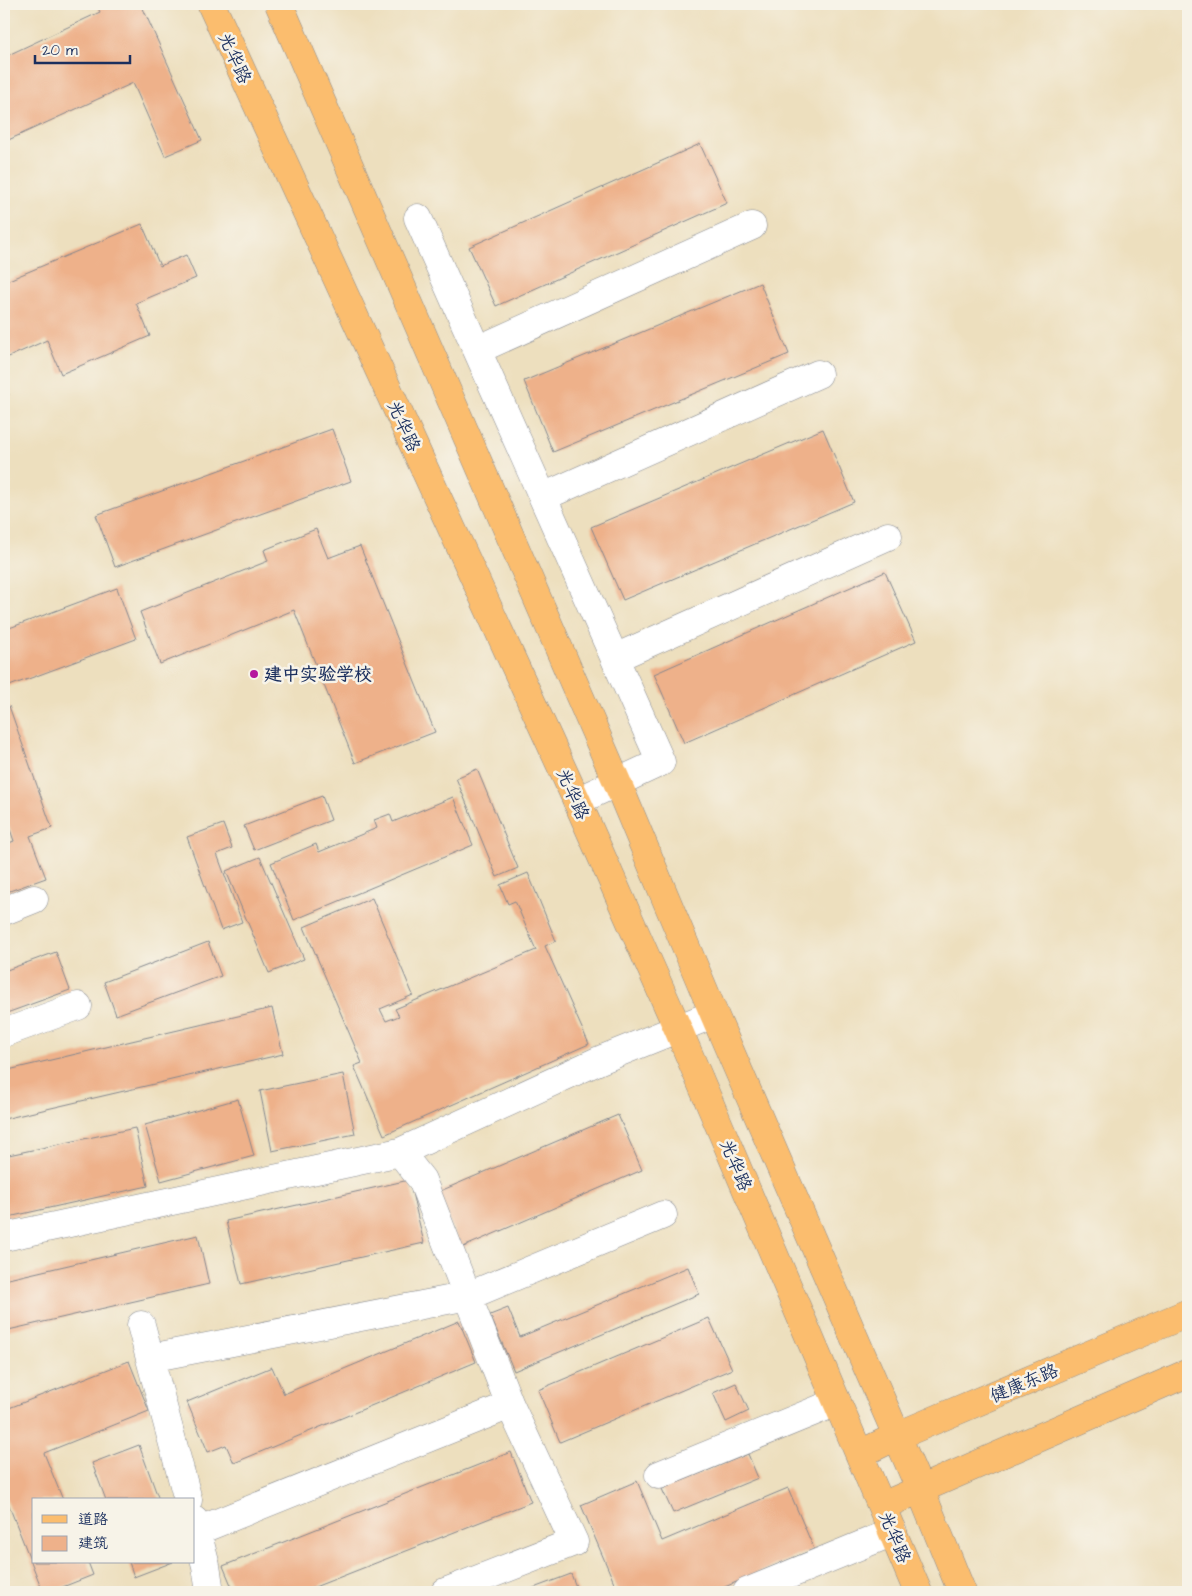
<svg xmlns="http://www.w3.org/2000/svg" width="1192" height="1596" font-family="'Architects Daughter','LXGW WenKai TC',sans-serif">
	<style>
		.building { fill: #eeb18a }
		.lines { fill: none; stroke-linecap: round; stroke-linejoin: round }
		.minor-casing { stroke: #84878e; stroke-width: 29 }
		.major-casing { stroke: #84878e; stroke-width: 29 }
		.minor { stroke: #fff; stroke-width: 28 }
		.major { stroke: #fbbd6e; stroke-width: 28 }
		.poi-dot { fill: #b5179e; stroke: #f7f3e8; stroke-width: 2 }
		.labels { text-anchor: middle; stroke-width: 5; stroke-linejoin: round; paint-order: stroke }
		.street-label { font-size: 18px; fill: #1b2f5e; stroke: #f7f3e8 }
		.poi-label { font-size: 18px; font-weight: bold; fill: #1b2f5e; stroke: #f7f3e8; text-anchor: start }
	</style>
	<rect width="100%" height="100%" fill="#f7f3e8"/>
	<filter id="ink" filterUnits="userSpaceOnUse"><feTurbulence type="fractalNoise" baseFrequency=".02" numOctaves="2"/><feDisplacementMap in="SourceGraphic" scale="10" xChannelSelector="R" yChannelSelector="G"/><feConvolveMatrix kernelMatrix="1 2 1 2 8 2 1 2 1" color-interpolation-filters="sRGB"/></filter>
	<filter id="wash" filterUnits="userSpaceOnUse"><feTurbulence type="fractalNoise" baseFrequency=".0096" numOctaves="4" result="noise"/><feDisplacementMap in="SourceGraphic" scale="20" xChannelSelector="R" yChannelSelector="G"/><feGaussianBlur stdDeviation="1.12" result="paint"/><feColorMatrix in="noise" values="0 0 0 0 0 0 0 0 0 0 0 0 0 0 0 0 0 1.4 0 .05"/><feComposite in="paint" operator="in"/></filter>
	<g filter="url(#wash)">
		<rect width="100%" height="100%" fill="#eddfbe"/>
		<g id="blocks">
			<path class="building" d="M96,4H141L202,140L165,156L133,83L4,142V57L100,12Z
				M700,144L727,203L496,306L469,247Z
				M142,224L160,266L186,255L196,278L136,303L150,336L61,374L47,340L4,359V282Z
				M760,283L789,354L553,452L524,381Z
				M4,382L9,395L4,397Z
				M332,429L351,481L115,567L96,515Z
				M823,429L854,502L623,600L591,527Z
				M316,529L328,558L360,546L435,732L355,763L294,610L160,664L140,612L268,561L264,550Z
				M885,572L916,641L684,743L654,674Z
				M117,588L136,639L4,688V630Z
				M9,706L52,828L30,836L46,878L4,893V845L14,841L4,812V707Z
				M477,769L518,868L497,877L456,778Z
				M322,796L331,820L254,850L244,826Z
				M453,797L473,845L294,920L271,863L316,844L319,852L377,828L374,820L390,814L393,822Z
				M223,824L232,848L217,854L242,922L221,930L187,837Z
				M260,857L304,959L269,973L226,871Z
				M528,873L556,941L545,946L589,1044L384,1135L354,1066L362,1063L304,927L372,898L413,995L380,1009L386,1021L399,1016L395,1009L536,950L515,901L508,904L500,885Z
				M208,942L221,976L116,1015L104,982Z
				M56,952L70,990L4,1014V971Z
				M272,1008L283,1054L4,1119V1071Z
				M343,1074L355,1134L272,1151L260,1091Z
				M238,1099L254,1156L161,1181L145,1125Z
				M618,1115L642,1170L461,1248L438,1192Z
				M135,1128L148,1186L4,1218V1156Z
				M409,1180L424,1243L241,1284L226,1221Z
				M198,1235L209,1284L4,1331V1280Z
				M688,1267L699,1294L514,1371L490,1315L508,1308L520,1337Z
				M709,1318L732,1369L560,1442L538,1390Z
				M459,1321L476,1362L234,1463L226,1445L208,1452L187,1402L272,1367L284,1394Z
				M129,1361L149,1411L44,1453L63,1500H34V1562H88L93,1575L50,1592H43L4,1493V1468H6L4,1463V1410Z
				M736,1383L749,1411L726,1422L713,1393Z
				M139,1445L159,1500H106L92,1463Z
				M511,1452L531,1502L302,1592H234L223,1566Z
				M748,1454L758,1478L673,1513L662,1489Z
				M637,1481L662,1541L788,1488L814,1549L713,1592H618L581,1505Z
				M129,1562H173L134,1577Z
				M571,1574L578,1592H523Z"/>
		</g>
	</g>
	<g filter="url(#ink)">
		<use href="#blocks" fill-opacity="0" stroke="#84878e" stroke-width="1"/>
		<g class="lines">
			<g class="minor-casing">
				<path id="minor" d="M418,218L661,762L577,801
					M477,350L752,226
					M543,497L818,374
					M615,658L888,536
					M4,911L34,899
					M4,1033L78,1006
					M400,1152L422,1180L510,1405L574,1542L445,1592
					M4,1237L400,1152L600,1060L714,1014
					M141,1325L188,1500
					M150,1358L468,1296L663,1215
					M659,1475L837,1402
					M194,1520L206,1566L210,1592
					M197,1531L510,1405
					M747,1592L893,1532"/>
			</g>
			<g class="major-casing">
				<path id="major" d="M211,4L577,801L678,1029L918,1592
					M279,4L617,782L714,1014L920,1489L962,1592
					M860,1454L897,1436L1188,1313
					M882,1506L1188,1373"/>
			</g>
			<use href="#minor" class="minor"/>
			<use href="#major" class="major"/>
		</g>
	</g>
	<circle class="poi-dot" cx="254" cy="674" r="5"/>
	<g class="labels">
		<g class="street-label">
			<text transform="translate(235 58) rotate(65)" y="6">光华路</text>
			<text transform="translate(404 426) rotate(65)" y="6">光华路</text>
			<text transform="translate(573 794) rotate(66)" y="6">光华路</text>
			<text transform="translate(736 1165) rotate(67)" y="6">光华路</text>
			<text transform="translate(1024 1383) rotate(-23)" y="6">健康东路</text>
			<text transform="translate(895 1537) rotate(67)" y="6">光华路</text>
		</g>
		<g class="poi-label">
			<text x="264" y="680">建中实验学校</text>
		</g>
	</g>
	<rect width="1192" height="1596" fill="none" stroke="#f7f3e8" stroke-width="20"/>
	<rect x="32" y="1498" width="162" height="65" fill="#f7f3e8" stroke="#9fa5b1"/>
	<rect x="42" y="1515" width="25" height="8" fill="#fbbd6e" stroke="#9fa5b1"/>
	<text x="78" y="1524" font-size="15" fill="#1b2f5e">道路</text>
	<rect x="42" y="1536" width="25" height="15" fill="#eeb18a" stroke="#9fa5b1"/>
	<text x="78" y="1548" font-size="15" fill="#1b2f5e">建筑</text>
	<path d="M35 55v8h95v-8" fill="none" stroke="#1b2f5e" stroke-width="2.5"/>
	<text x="42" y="55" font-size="15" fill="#1b2f5e" stroke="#f7f3e8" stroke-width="4" paint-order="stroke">20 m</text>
</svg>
